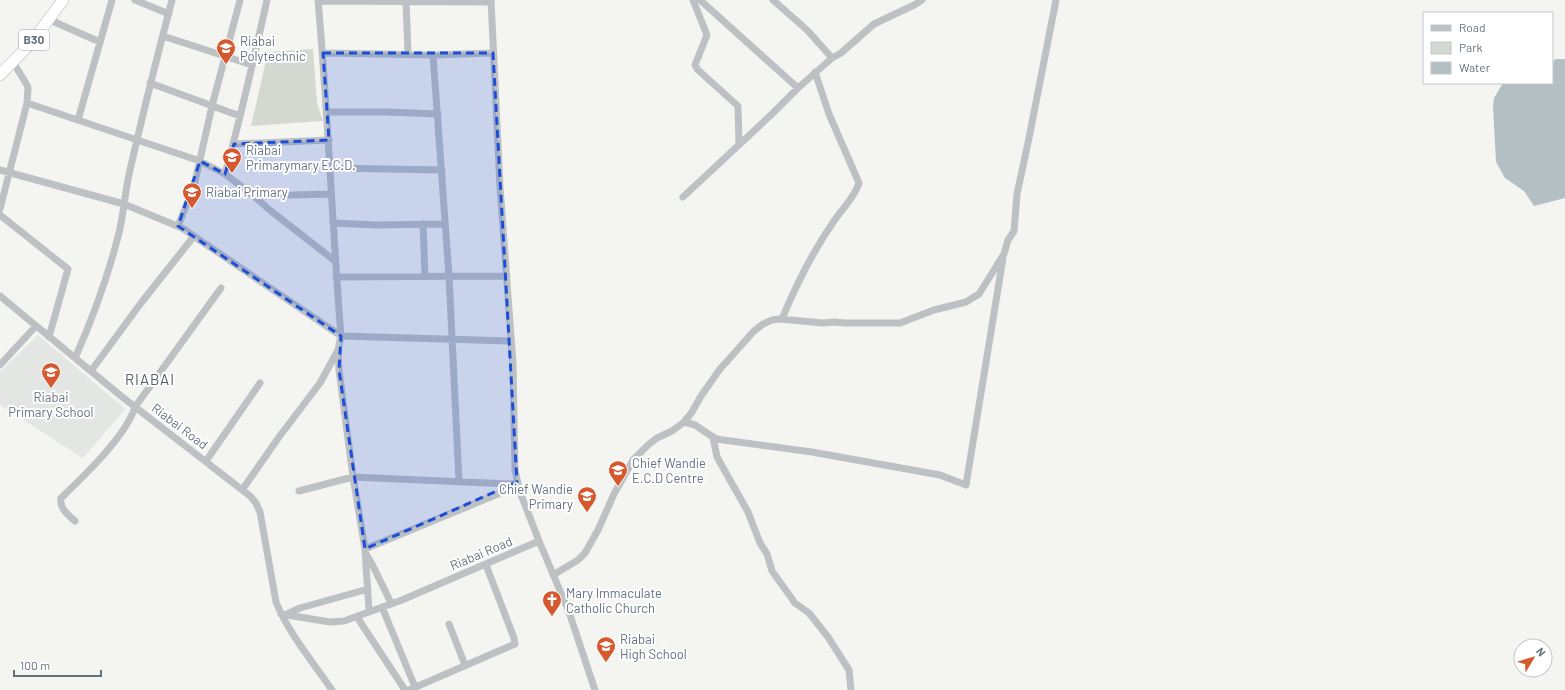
<svg xmlns="http://www.w3.org/2000/svg" width="1565" height="690" font-family="Barlow,sans-serif">
	<style>
		.built { fill: #e4e6e4 }
		.green { fill: #d3d9d0 }
		.water { fill: #b4bfc3 }
		.lines { fill: none; stroke-linecap: round; stroke-linejoin: round }
		.trunk-casing { stroke: #b2b5b8; stroke-width: 12 }
		.minor { stroke: #bdc1c4; stroke-width: 7 }
		.trunk { stroke: #fff; stroke-width: 11 }
		.marked { fill: #1d4ed8; fill-opacity: 0.2; stroke: #1d4ed8; stroke-width: 3; stroke-dasharray: 8 5; stroke-linejoin: round }
		.labels { text-anchor: middle; stroke-width: 4; stroke-linejoin: round; paint-order: stroke }
		.shield { fill: #fff; stroke: #939da5; stroke-width: 1 }
		.shield-label { font-size: 12px; font-weight: bold; fill: #65737f }
		.poi-label { font-size: 13px; fill: #65737f; stroke: #fff; text-anchor: start }
		.street-label { font-size: 13px; fill: #65737f; stroke: #fff }
		.quarter-label { font-size: 15px; letter-spacing: 1px; fill: #525d65; stroke: #fff }
	</style>
	<rect width="100%" height="100%" fill="#f4f4f0"/>
	<path class="built" d="M38,335L125,409L83,458L0,405V372Z"/>
	<path class="green" d="M313,49L317,103L323,121L251,126L268,52Z"/>
	<path class="water" d="M1556,59H1565V198L1534,206L1524,191L1505,178L1496,162L1493,106L1494,98L1503,83H1552V62Z"/>
	<g class="lines">
		<g class="trunk-casing">
			<path id="trunk" d="M0,75L32,42L63,0"/>
		</g>
		<path class="minor" d="M135,0L169,14
			M318,0C328,112 332,224 341,336L338,350L339,370L353,477L365,549L369,611
			M491,0L500,187L513,364L515,470L520,492L539,541
			M693,0L707,35L695,65L698,70L738,106L739,145
			M700,0L798,88
			M773,0L808,31L832,58
			M318,1L491,2
			M406,1L408,54
			M50,20L100,42
			M163,36L252,65
			M323,53L433,55L493,53
			M433,55L449,276L459,481
			M150,83L240,116
			M27,103L200,161L225,174L254,196L331,194
			M328,112H386L438,114
			M78,120L112,0
			M234,144L329,140
			M331,168L442,170
			M0,170L124,204L182,228L341,336L511,341
			M225,174C241,117 254,58 267,0
			M254,196L271,211L335,261
			M683,197L772,114L798,88L832,58L841,53L874,24L914,5L922,0
			M0,209L27,103L28,88L27,85L13,62
			M0,215L68,269L49,337
			M333,223L376,225L445,224
			M423,224L425,276
			M178,226L194,186L212,106L240,0
			M336,277L507,276
			M0,296L121,396L250,496L256,503L260,512L276,602C289,634 313,662 332,690
			M782,319C796,285 813,251 834,221C842,209 855,197 859,183L829,114L815,72
			M75,358C93,318 108,276 119,233C124,212 125,191 130,170C143,113 157,57 172,0
			M0,365L36,326
			M91,371L141,303L194,236
			M684,422L695,425L716,439L812,452L940,475L966,485L1003,258
			M713,437L717,457L748,512L760,543L767,554L772,571L795,603L809,613L828,637L849,670L851,690
			M206,461L260,383
			M242,490L279,437L320,383L338,350
			M299,491L353,477L511,484L517,482
			M75,521C68,515 59,508 61,498C84,476 126,436 135,407L221,288
			M365,549L498,494L511,484
			M366,554L372,564L391,603
			M553,575L578,560L585,553L598,530L614,494L633,460L648,445L657,438L672,431L684,422L692,412L701,396L720,369L754,331L763,324L772,320L780,319L823,323L834,322L845,323H900L934,310L966,302L979,294L1004,254L1008,240L1014,231L1017,194L1029,138L1056,0
			M382,607L415,687
			M281,614L330,622L344,621L402,600L539,541L569,612L595,690
			M285,615L300,608L368,589
			M357,617L405,690
			M449,624L465,665
			M409,690L515,644L514,638L486,565"/>
		<use href="#trunk" class="trunk"/>
	</g>
	<path class="marked" d="M323,53H493L517,482L365,549L339,370L341,336L178,226L200,161L225,174L234,144L329,140Z"/>
	<defs>
		<g id="university-pin" transform="scale(1)"><path d="M0 17L-7.5 6A9.5 9.5 0 1 1 7.5 6Z" fill="#d6582f" stroke="#fff"/><path d="M0-5L7-2L0 1L-7-2ZM-4 1L0 2.5L4 1V4Q0 6-4 4Z" fill="#fff"/></g>
		<g id="school-pin" transform="scale(1)"><path d="M0 17L-7.5 6A9.5 9.5 0 1 1 7.5 6Z" fill="#d6582f" stroke="#fff"/><path d="M0-5L7-2L0 1L-7-2ZM-4 1L0 2.5L4 1V4Q0 6-4 4Z" fill="#fff"/></g>
		<g id="church-pin" transform="scale(1)"><path d="M0 17L-7.5 6A9.5 9.5 0 1 1 7.5 6Z" fill="#d6582f" stroke="#fff"/><path d="M-1.2-6h2.4v3.5h3.3v2.4h-3.3V6h-2.4V-.1h-3.3v-2.4h3.3Z" fill="#fff"/></g>
	</defs>
	<g fill-rule="evenodd">
		<use href="#university-pin" x="226" y="48"/>
		<use href="#school-pin" x="232" y="157"/>
		<use href="#school-pin" x="192" y="192"/>
		<use href="#school-pin" x="51" y="372"/>
		<use href="#school-pin" x="618" y="470"/>
		<use href="#school-pin" x="587" y="496"/>
		<use href="#church-pin" x="552" y="600"/>
		<use href="#school-pin" x="606" y="646"/>
	</g>
	<g class="labels">
		<rect class="shield" x="19" y="30" width="30" height="20" rx="3"/>
		<g class="shield-label">
			<text x="34" y="44">B30</text>
		</g>
		<g class="poi-label">
			<text x="240" y="46">Riabai<tspan x="240" dy="15">Polytechnic</tspan></text>
			<text x="246" y="155">Riabai<tspan x="246" dy="15">Primarymary E.C.D.</tspan></text>
			<text x="206" y="197">Riabai Primary</text>
			<text x="51" y="402" text-anchor="middle">Riabai<tspan x="51" dy="15">Primary School</tspan></text>
			<text x="632" y="468">Chief Wandie<tspan x="632" dy="15">E.C.D Centre</tspan></text>
			<text x="573" y="494" text-anchor="end">Chief Wandie<tspan x="573" dy="15">Primary</tspan></text>
			<text x="566" y="598">Mary Immaculate<tspan x="566" dy="15">Catholic Church</tspan></text>
			<text x="620" y="644">Riabai<tspan x="620" dy="15">High School</tspan></text>
		</g>
		<g class="street-label">
			<text transform="translate(180 426) rotate(37)" y="5">Riabai Road</text>
			<text transform="translate(481 553) rotate(-23)" y="5">Riabai Road</text>
		</g>
		<g class="quarter-label">
			<text x="150" y="385">RIABAI</text>
		</g>
	</g>
	<rect x="1423" y="12" width="130" height="72" fill="#ffffff" stroke="#c1c7cc"/>
	<rect x="1431" y="25" width="20" height="6" fill="#bdc1c4" stroke="#c1c7cc"/>
	<text x="1459" y="32" font-size="12" fill="#65737f">Road</text>
	<rect x="1431" y="42" width="20" height="12" fill="#d3d9d0" stroke="#c1c7cc"/>
	<text x="1459" y="52" font-size="12" fill="#65737f">Park</text>
	<rect x="1431" y="62" width="20" height="12" fill="#b4bfc3" stroke="#c1c7cc"/>
	<text x="1459" y="72" font-size="12" fill="#65737f">Water</text>
	<g transform="translate(1533 658) rotate(52)"><circle r="19" fill="#ffffff" stroke="#c1c7cc"/>
	<path d="M0-3L7 15L0 10L-7 15Z" fill="#d6582f"/>
	<text y="-6" font-size="11" font-weight="bold" text-anchor="middle" fill="#65737f">N</text>
	</g>
	<path d="M14 670v6h87v-6" fill="none" stroke="#65737f" stroke-width="2"/>
	<text x="20" y="670" font-size="12" fill="#65737f" stroke="#ffffff" stroke-width="3" paint-order="stroke">100 m</text>
</svg>
